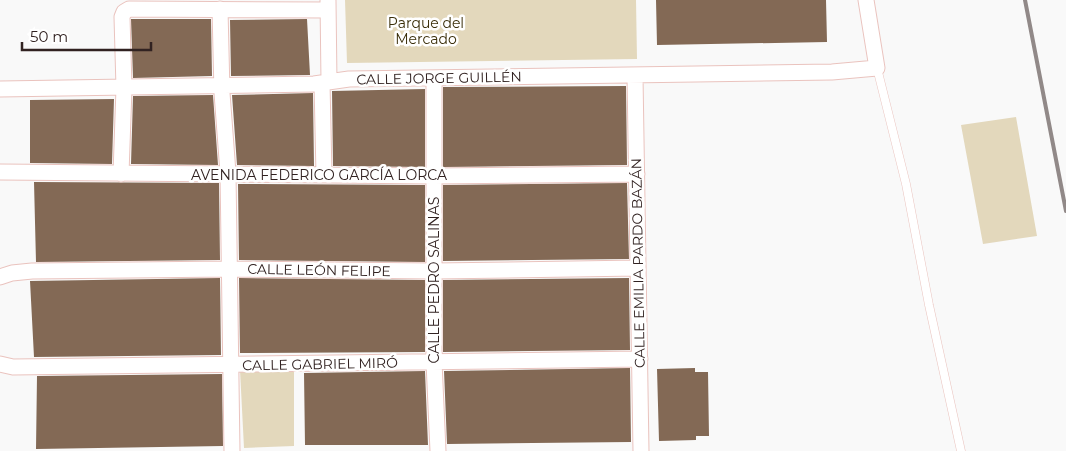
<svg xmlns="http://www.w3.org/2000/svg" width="1066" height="451" font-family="Montserrat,sans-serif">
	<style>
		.green { fill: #e3d8bc }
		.building { fill: #836955 }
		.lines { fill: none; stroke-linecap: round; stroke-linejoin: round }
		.lane-casing { stroke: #eac3be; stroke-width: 9 }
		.street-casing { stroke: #eac3be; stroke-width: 17 }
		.lane { stroke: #fff; stroke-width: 8 }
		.street { stroke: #fff; stroke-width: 15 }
		.rail { stroke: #918988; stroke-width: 4 }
		.labels { text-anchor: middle; stroke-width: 5; stroke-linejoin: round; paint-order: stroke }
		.park-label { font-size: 14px; fill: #3a2e09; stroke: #fff }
		.street-label { font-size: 14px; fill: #312221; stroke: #fff }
	</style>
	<rect width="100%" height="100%" fill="#f9f9f9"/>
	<path class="green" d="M345,0H636L637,59L347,63Z
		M1016,117L1037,236L983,244L961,125Z
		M240,370H294V446L244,448Z"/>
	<path class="building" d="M656,0H826L827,42L657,45Z
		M131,19H211L212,76L133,78Z
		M307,19L310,75L231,76L230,20Z
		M626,86L627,165L443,167V87Z
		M425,89V167L333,166L332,91Z
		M313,93L314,166L237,165L232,95Z
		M213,95L218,165L131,164L133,96Z
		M114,99L112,164L30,163V100Z
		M34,182L219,183L220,260L36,262Z
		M627,183L629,259L443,261V185Z
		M238,184L425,185V262L239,260Z
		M220,278L221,355L34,357L30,281Z
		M239,278L425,280V352L240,353Z
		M629,278L630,350L443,352V280Z
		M630,368L631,442L447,444L444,371Z
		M695,368V372H708L709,436H696V440L659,441L657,369Z
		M425,371L428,445H305L304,373Z
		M222,374L223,446L36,449L37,376Z"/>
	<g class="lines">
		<g class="lane-casing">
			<path id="lane" d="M877,68L906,184L929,305L961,451"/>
		</g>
		<g class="street-casing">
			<path id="street" d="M328,1L329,82
				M220,9L222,93L228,173L232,451
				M635,76L641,451
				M434,78V362L438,451
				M322,83L324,175
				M0,89L314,84L349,79L832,72L877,68L866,0
				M0,172L434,176L637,174
				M121,174L124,88L122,17L124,12L129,9L328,10
				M0,277L12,273L32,271L229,269L434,271L638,268
				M0,364L13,367L640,359"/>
		</g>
		<use href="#lane" class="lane"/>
		<use href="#street" class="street"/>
		<path class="rail" d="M1025,0L1066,211"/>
	</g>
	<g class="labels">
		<g class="park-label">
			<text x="426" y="28">Parque del<tspan x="426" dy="16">Mercado</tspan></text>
		</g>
		<g class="street-label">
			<text transform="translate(439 78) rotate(-1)" y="5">CALLE JORGE GUILLÉN</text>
			<text x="319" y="180">AVENIDA FEDERICO GARCÍA LORCA</text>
			<text transform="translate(638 263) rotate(-91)" y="5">CALLE EMILIA PARDO BAZÁN</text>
			<text transform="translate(319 270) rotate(1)" y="5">CALLE LEÓN FELIPE</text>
			<text transform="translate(434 280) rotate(-90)" y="5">CALLE PEDRO SALINAS</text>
			<text transform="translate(320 364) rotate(-1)" y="5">CALLE GABRIEL MIRÓ</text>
		</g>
	</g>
	<path d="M22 42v8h129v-8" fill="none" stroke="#312221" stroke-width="2.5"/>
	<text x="30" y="42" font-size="15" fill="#312221" stroke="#ffffff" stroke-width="4" paint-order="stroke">50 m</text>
</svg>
